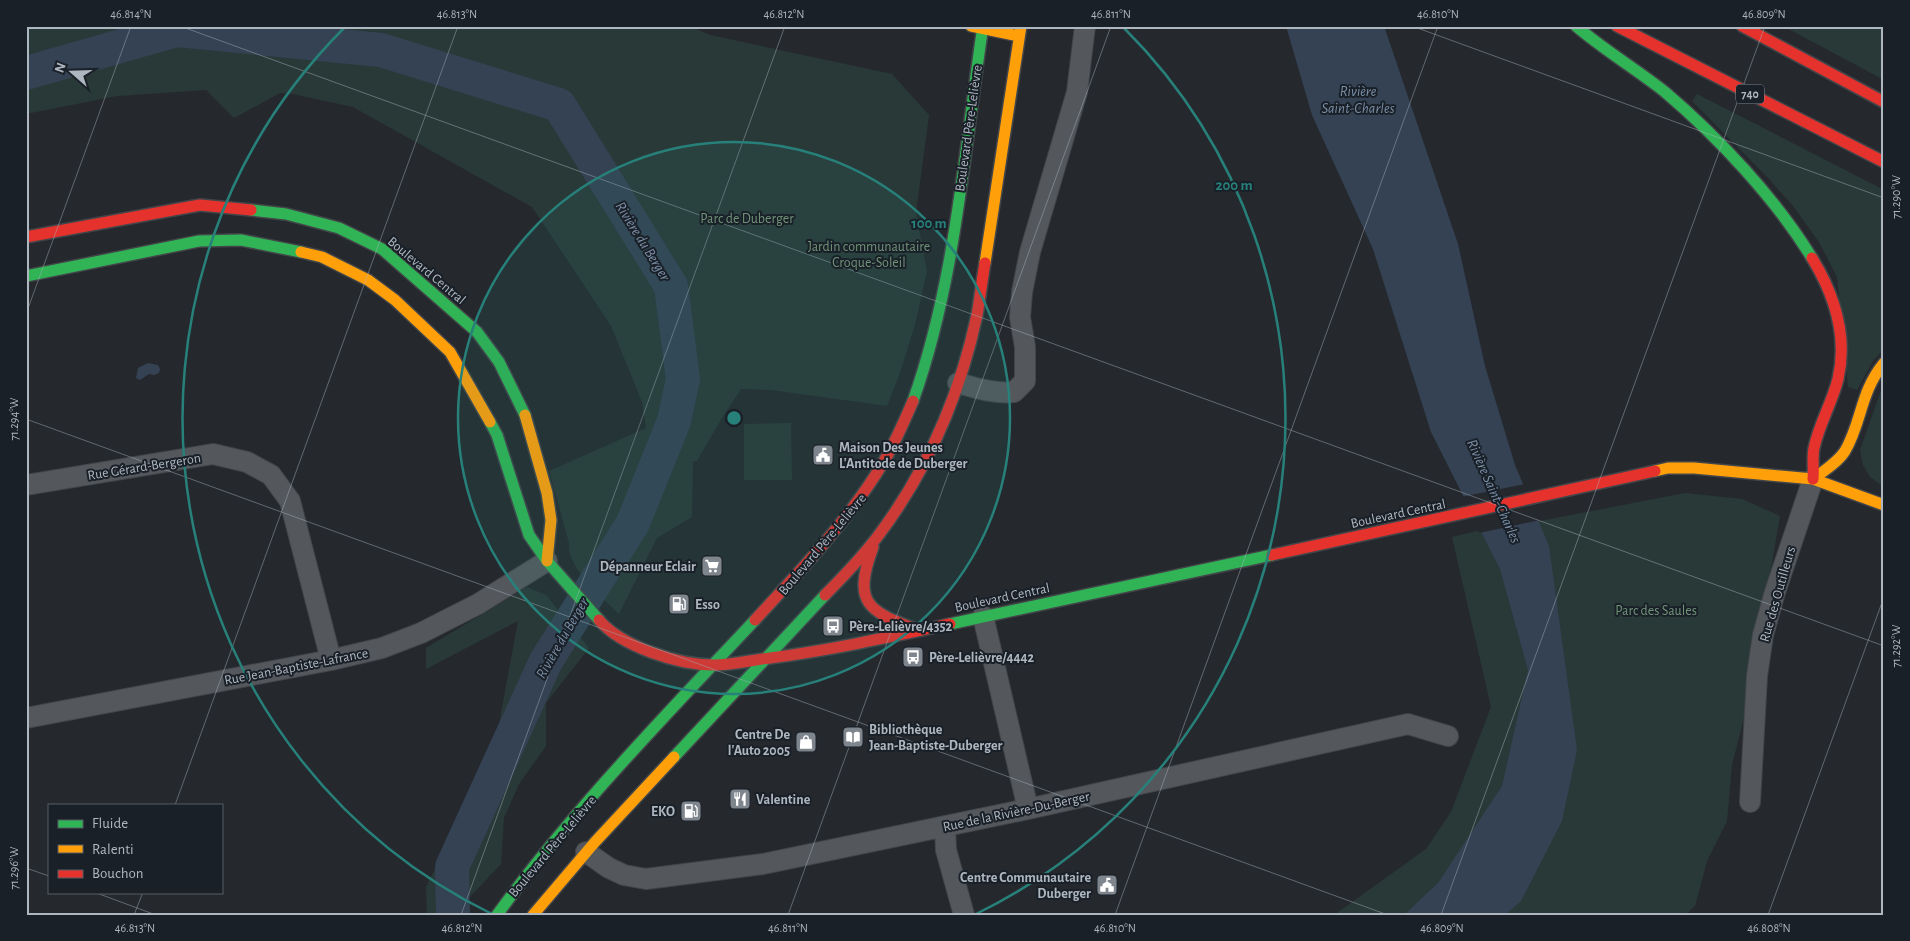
<svg xmlns="http://www.w3.org/2000/svg" width="1910" height="941" font-family="'Alegreya Sans',sans-serif">
	<style>
		.green { fill: #293938 }
		.water { fill: #344254 }
		.pier { fill: #25292e }
		.lines { fill: none; stroke-linecap: round; stroke-linejoin: round }
		.river { stroke: #344254; stroke-width: 34 }
		.street-casing { stroke: #424549; stroke-width: 22 }
		.fast-casing { stroke: #424549; stroke-width: 14 }
		.slow-casing { stroke: #424549; stroke-width: 14 }
		.jam-casing { stroke: #424549; stroke-width: 14 }
		.street { stroke: #54585d; stroke-width: 20 }
		.fast { stroke: #30b455; stroke-width: 11 }
		.slow { stroke: #ff9f0a; stroke-width: 11 }
		.jam { stroke: #e5322d; stroke-width: 11 }
		.ticks { fill: none; stroke: #aeb6c0; stroke-width: 1; stroke-opacity: 0.45 }
		.ring { fill: none; stroke: #27807a; stroke-width: 2.5 }
		.labels { text-anchor: middle; stroke-width: 4; stroke-linejoin: round; paint-order: stroke }
		.shield { fill: #1a2028; stroke: #828992; stroke-width: 1 }
		.shield-label { font-size: 12px; font-weight: bold; fill: #aeb6c0 }
		.street-label { font-size: 14px; fill: #aeb6c0; stroke: #1a2028 }
		.park-label { font-size: 14px; fill: #709378; stroke: #1a2028 }
		.poi-label { font-size: 14px; font-weight: bold; fill: #aeb6c0; stroke: #1a2028; text-anchor: start }
		.water-label { font-size: 15px; font-style: italic; fill: #7a8ea6; stroke: #1a2028 }
		.centre { fill: #27807a; stroke: #1a2028; stroke-width: 2.5 }
		.ring-label { font-size: 15px; text-anchor: middle; font-weight: bold; fill: #27807a; stroke: #1a2028; stroke-width: 4; stroke-linejoin: round; paint-order: stroke }
		.neatline { fill: none; stroke: #aeb6c0; stroke-width: 2 }
		.ticks-label { font-size: 12px; text-anchor: middle; fill: #aeb6c0 }
	</style>
	<rect width="100%" height="100%" fill="#25292e"/>
	<path class="green" d="M26,26H689L710,35L892,74L929,115L916,213L927,271L915,325L899,376L887,406L771,390L741,389L722,418L697,461H693L692,517L657,538L619,614C604,599 565,566 569,543L549,471L646,428L642,402L611,326L532,207L353,107L293,94L280,93L234,118L206,90L117,96L26,114Z
		M1783,26H1884V80Z
		M1697,94L1884,190V349L1873,361L1857,390L1848,387L1837,277L1819,242L1793,206L1769,179L1692,101Z
		M1884,382V487L1870,477L1863,465L1860,450Z
		M791,423L792,480H744V424Z
		M1685,493L1742,499L1780,516L1748,702L1732,765L1727,821L1707,861L1695,906L1685,915H1495L1517,897L1535,522Z
		M1485,529L1505,567L1532,669L1506,788L1442,886L1410,915H1334L1426,849L1451,812L1491,707L1452,537Z
		M527,587L546,595L589,648L546,703V746L519,784L504,818L501,864L463,904L457,915H427L426,887L470,798L499,724L518,621L426,669V648Z"/>
	<path class="water" d="M1286,26H1384L1458,244L1485,366L1515,465L1549,546L1577,750L1562,821L1521,901L1505,915H1404L1438,883L1502,786L1528,670L1500,569L1431,432L1373,249L1312,115Z
		M148,363L158,365L160,369L159,373L154,375L149,374L140,380L136,378L138,368Z"/>
	<path class="pier" d="M1525,484L1540,520L1479,533L1461,497Z"/>
	<g class="lines">
		<path class="river" d="M26,73L177,30L381,50L559,105L671,286L683,379L674,421L633,523L546,661L452,867L453,915"/>
		<g class="street-casing">
			<path id="street" d="M958,383C977,388 994,394 1014,392L1025,381V347L1020,317L1022,292L1030,252L1077,92L1085,26
				M26,485L213,454L247,462L271,475L290,501L331,660
				M983,616L1028,809
				M26,718L331,660L382,648L421,633L478,604L547,561
				M1750,802L1757,676L1763,635L1775,592L1813,479
				M945,826L946,850L964,915
				M586,852L609,868L624,875L646,879L763,864L1028,809L1408,724L1448,736"/>
		</g>
		<g class="fast-casing">
			<path id="fast" d="M1576,26C1604,50 1636,69 1665,92C1718,137 1776,199 1812,258
				M251,210L286,214L339,228L382,249L477,332L499,362L525,415
				M26,276L199,241L241,240L301,252
				M913,401C956,280 964,151 983,26
				M490,422L497,435L529,535L547,561L599,620
				M950,624L1272,555
				M674,757L825,595
				M497,915C574,809 666,715 755,620"/>
		</g>
		<g class="slow-casing">
			<path id="slow" d="M971,26L1019,36
				M301,252L322,257L368,280L395,300L450,352L490,422
				M985,263L1021,26
				M525,415L547,493L551,520L547,561
				M1655,471L1668,468H1694L1813,479L1884,505
				M1813,479C1824,471 1838,462 1845,451C1862,422 1860,392 1884,363
				M533,915L595,842L674,757"/>
		</g>
		<g class="jam-casing">
			<path id="jam" d="M1617,26L1884,162
				M1742,26L1884,102
				M26,237L200,205L251,210
				M1812,258C1834,294 1848,336 1838,379C1832,403 1819,424 1814,448C1812,458 1814,469 1813,479
				M873,547C852,604 868,611 918,630
				M1272,555L1655,471
				M825,595C844,576 862,557 878,536C927,471 960,394 977,315C980,298 982,280 985,263
				M599,620C622,647 679,665 714,665C732,665 752,660 770,658C831,650 890,637 950,624
				M755,620C801,570 848,521 883,463C895,443 904,422 913,401"/>
		</g>
		<use href="#street" class="street"/>
		<use href="#fast" class="fast"/>
		<use href="#slow" class="slow"/>
		<use href="#jam" class="jam"/>
	</g>
	<path class="ticks" d="M180,26L1884,646M1412,26L1884,198M26,314L131,26M26,419L1388,915M175,805L458,26M26,868L49,876M94,892L156,915M134,915L143,892M461,915L785,26M788,915L1111,26M1115,915L1438,26M1441,915L1765,26M1768,915L1884,597"/>
	<circle cx="734" cy="418" r="276" fill="#27807a" fill-opacity=".12"/>
	<g class="ring">
		<circle cx="734" cy="418" r="276"/>
		<path d="M492 914A552 552 0 0 1 344 28M1124 28A552 552 0 0 1 976 914"/>
	</g>
	<defs>
		<g id="civic-square" transform="scale(1.125)"><rect x="-9" y="-9" width="18" height="18" rx="4" fill="#7e858d" stroke="#1a2028"/><path d="M-.6-6.5H3V-4.5H.6V-3L4-1V1h2V6H-6V1h2V-1L-.6-3ZM-1.2 2.5V6h2.4V2.5Z" fill="#fff"/></g>
		<g id="supermarket-square" transform="scale(1.125)"><rect x="-9" y="-9" width="18" height="18" rx="4" fill="#7e858d" stroke="#1a2028"/><path d="M-6-5.5h2.5l.6 2H6L4.5 2H-2.5L-4.4-4H-6ZM-1.5 3.2a1.3 1.3 0 1 0 .1 0ZM3 3.2a1.3 1.3 0 1 0 .1 0Z" fill="#fff"/></g>
		<g id="fuel-square" transform="scale(1.125)"><rect x="-9" y="-9" width="18" height="18" rx="4" fill="#7e858d" stroke="#1a2028"/><path d="M-5.5-6h7V0h2V4h1.3V-2.5L3-4.5l.8-.8L6-3V5H2.5V1h-1V6h-7ZM-4.2-4.7v3.2H.2V-4.7Z" fill="#fff"/></g>
		<g id="bus-square" transform="scale(1.125)"><rect x="-9" y="-9" width="18" height="18" rx="4" fill="#7e858d" stroke="#1a2028"/><path d="M-5-6H5V4H4V6H2V4H-2V6H-4V4H-5ZM-3.5-4V0h7V-4ZM-3.5 1.2v1.5H-2V1.2ZM2 1.2v1.5H3.5V1.2Z" fill="#fff"/></g>
		<g id="library-square" transform="scale(1.125)"><rect x="-9" y="-9" width="18" height="18" rx="4" fill="#7e858d" stroke="#1a2028"/><path d="M-6-4Q-3-5.5-.7-3.5V5Q-3 3-6 4ZM6-4Q3-5.5 .7-3.5V5Q3 3 6 4Z" fill="#fff"/></g>
		<g id="shop-square" transform="scale(1.125)"><rect x="-9" y="-9" width="18" height="18" rx="4" fill="#7e858d" stroke="#1a2028"/><path d="M-5-2.5h2.3a2.7 3.5 0 0 1 5.4 0H5L5.5 6h-11ZM-1.5-2.5h3a1.5 2.3 0 0 0-3 0Z" fill="#fff"/></g>
		<g id="restaurant-square" transform="scale(1.125)"><rect x="-9" y="-9" width="18" height="18" rx="4" fill="#7e858d" stroke="#1a2028"/><path d="M-5-6h1v4h1v-4h1v4h1v-4h1v5L-1.5 .5V6h-2V.5L-5-1ZM5-6V6H3V1.5H1.5Q1.5-4 5-6Z" fill="#fff"/></g>
	</defs>
	<g fill-rule="evenodd">
		<use href="#civic-square" x="823" y="455"/>
		<use href="#supermarket-square" x="712" y="566"/>
		<use href="#fuel-square" x="679" y="604"/>
		<use href="#bus-square" x="833" y="626"/>
		<use href="#bus-square" x="913" y="657"/>
		<use href="#library-square" x="853" y="737"/>
		<use href="#shop-square" x="806" y="742"/>
		<use href="#restaurant-square" x="740" y="799"/>
		<use href="#fuel-square" x="691" y="811"/>
		<use href="#civic-square" x="1107" y="885"/>
	</g>
	<g class="labels">
		<rect class="shield" x="1736" y="84.5" width="28" height="19" rx="4"/>
		<g class="shield-label">
			<text x="1750" y="98">740</text>
		</g>
		<g class="street-label">
			<text transform="translate(968 128) rotate(-82)" y="5">Boulevard Père-Lelièvre</text>
			<text transform="translate(427 270) rotate(40)" y="5">Boulevard Central</text>
			<text transform="translate(144 466) rotate(-9)" y="5">Rue Gérard-Bergeron</text>
			<text transform="translate(1398 513) rotate(-12)" y="5">Boulevard Central</text>
			<text transform="translate(822 544) rotate(-50)" y="5">Boulevard Père-Lelièvre</text>
			<text transform="translate(1777 594) rotate(-74)" y="5">Rue des Outilleurs</text>
			<text transform="translate(1002 597) rotate(-12)" y="5">Boulevard Central</text>
			<text transform="translate(296 666) rotate(-11)" y="5">Rue Jean-Baptiste-Lafrance</text>
			<text transform="translate(1016 811) rotate(-12)" y="5">Rue de la Rivière-Du-Berger</text>
			<text transform="translate(552 846) rotate(-50)" y="5">Boulevard Père-Lelièvre</text>
		</g>
		<g class="park-label">
			<text x="747" y="223">Parc de Duberger</text>
			<text x="869" y="251">Jardin communautaire<tspan x="869" dy="16">Croque-Soleil</tspan></text>
			<text x="1656" y="615">Parc des Saules</text>
		</g>
		<g class="poi-label">
			<text x="839" y="452">Maison Des Jeunes<tspan x="839" dy="16">L'Antitode de Duberger</tspan></text>
			<text x="696" y="571" text-anchor="end">Dépanneur Eclair</text>
			<text x="695" y="609">Esso</text>
			<text x="849" y="631">Père-Lelièvre/4352</text>
			<text x="929" y="662">Père-Lelièvre/4442</text>
			<text x="869" y="734">Bibliothèque<tspan x="869" dy="16">Jean-Baptiste-Duberger</tspan></text>
			<text x="790" y="739" text-anchor="end">Centre De<tspan x="790" dy="16">l'Auto 2005</tspan></text>
			<text x="756" y="804">Valentine</text>
			<text x="675" y="816" text-anchor="end">EKO</text>
			<text x="1091" y="882" text-anchor="end">Centre Communautaire<tspan x="1091" dy="16">Duberger</tspan></text>
		</g>
		<g class="water-label">
			<text x="1358" y="96">Rivière<tspan x="1358" dy="17">Saint-Charles</tspan></text>
			<text transform="translate(643 241) rotate(58)" y="5">Rivière du Berger</text>
			<text transform="translate(1494 491) rotate(66)" y="5">Rivière Saint-Charles</text>
			<text transform="translate(562 638) rotate(-60)" y="5">Rivière du Berger</text>
		</g>
	</g>
	<circle cx="734" cy="418" r="8" class="centre"/>
	<g class="ring-label">
		<text x="1234" y="190">200 m</text>
		<text x="929" y="228">100 m</text>
	</g>
	<rect width="1910" height="941" fill="none" stroke="#1a2028" stroke-width="55"/>
	<rect x="48" y="804" width="175" height="90" fill="#1a2028" stroke="#555c65"/>
	<rect x="58" y="820" width="25" height="8" fill="#30b455" stroke="#555c65"/>
	<text x="92" y="828" font-size="15" fill="#aeb6c0">Fluide</text>
	<rect x="58" y="845" width="25" height="8" fill="#ff9f0a" stroke="#555c65"/>
	<text x="92" y="854" font-size="15" fill="#aeb6c0">Ralenti</text>
	<rect x="58" y="870" width="25" height="8" fill="#e5322d" stroke="#555c65"/>
	<text x="92" y="878" font-size="15" fill="#aeb6c0">Bouchon</text>
	<g transform="translate(72 72) rotate(290)" stroke="#1a2028" stroke-width="4" paint-order="stroke">
	<path d="M0-4L9 19L0 12L-9 19Z" fill="#aeb6c0"/>
	<text y="-8" font-size="14" font-weight="bold" text-anchor="middle" fill="#aeb6c0">N</text>
	</g>
	<rect x="28" y="28" width="1854" height="886" class="neatline"/>
	<g class="ticks-label">
		<text x="131" y="18">46.814°N</text>
		<text x="457" y="18">46.813°N</text>
		<text x="784" y="18">46.812°N</text>
		<text x="1111" y="18">46.811°N</text>
		<text x="1438" y="18">46.810°N</text>
		<text x="1764" y="18">46.809°N</text>
		<text transform="translate(1896 197) rotate(-90)" y="4">71.290°W</text>
		<text transform="translate(14 419) rotate(-90)" y="4">71.294°W</text>
		<text transform="translate(1896 646) rotate(-90)" y="4">71.292°W</text>
		<text transform="translate(14 868) rotate(-90)" y="4">71.296°W</text>
		<text x="135" y="932">46.813°N</text>
		<text x="462" y="932">46.812°N</text>
		<text x="788" y="932">46.811°N</text>
		<text x="1115" y="932">46.810°N</text>
		<text x="1442" y="932">46.809°N</text>
		<text x="1769" y="932">46.808°N</text>
	</g>
</svg>
